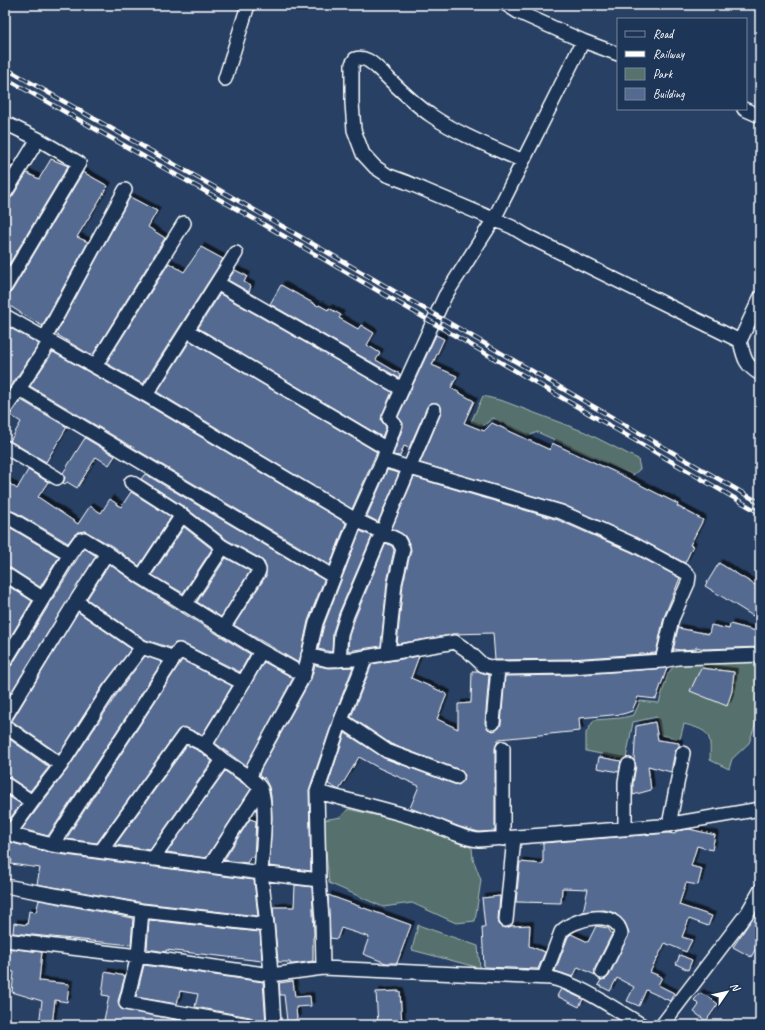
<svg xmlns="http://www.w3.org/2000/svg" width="765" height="1030" font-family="Caveat,sans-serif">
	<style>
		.green { fill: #57716d; stroke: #abb8b6 }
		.building { fill: #556a91; stroke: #fff; filter: url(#shadow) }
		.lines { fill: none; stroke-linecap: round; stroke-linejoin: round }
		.minor-casing { stroke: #fff; stroke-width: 16 }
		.minor { stroke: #1d3557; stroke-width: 13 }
		.rail-casing { stroke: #fff; stroke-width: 4.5 }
		.rail { stroke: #1d3557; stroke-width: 3; stroke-dasharray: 9; stroke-linecap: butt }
	</style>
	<defs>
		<filter id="shadow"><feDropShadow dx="3.5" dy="-3.5" stdDeviation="0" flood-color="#0009"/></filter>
	</defs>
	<rect width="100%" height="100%" fill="#284063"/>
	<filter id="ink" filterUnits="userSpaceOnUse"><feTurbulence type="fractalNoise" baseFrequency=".025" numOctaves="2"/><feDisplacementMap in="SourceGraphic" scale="8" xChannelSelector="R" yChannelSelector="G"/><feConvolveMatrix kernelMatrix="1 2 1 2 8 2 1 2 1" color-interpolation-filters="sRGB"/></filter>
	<g filter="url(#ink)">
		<path class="green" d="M483,396L503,401L585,432L638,459L640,469L633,475L537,432L529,436L493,418L483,426L471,422Z
			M703,660L760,662V711L749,743L732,759L729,769L710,760C711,733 710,731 684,724L680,739L661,735L657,717L633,722L626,759L586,751V733L594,720L621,718L634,715L640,701L659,703L668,673L678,662Z
			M348,809L409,823L442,835L472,848L473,859L481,880L475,921L456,923L412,903L383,907L329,883L323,820L341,817Z
			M418,925L478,946L480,968L412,950Z"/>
		<path class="building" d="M51,159L68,166L5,271V201L12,197L27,173L39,179Z
			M5,163L12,167L5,178Z
			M83,172L108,186L77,237L88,242L42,326L5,303V295L9,294L12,291Z
			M130,197L157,211L148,227L165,238L92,356L56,334Z
			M201,247L223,259L143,384L106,363L169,263L184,272Z
			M235,270L247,276L244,282L251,286L249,292L228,280Z
			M281,285L318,306L319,305L328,310L329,308L341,315L339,318L358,329L361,325L374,333L367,345L380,353L376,360L400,374L399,378L270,304Z
			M220,294L392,392L382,415L381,420L386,427L382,437L198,328Z
			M5,325L39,344L5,395Z
			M436,335L444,339L432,365L457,376L451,388L474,401L464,423L484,431L492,423L550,450L552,443L615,472L678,504L677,506L703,520L690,545L693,546L685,563L638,538L564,505L420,463L441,413V406L437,403H430L427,407L409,448L404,446L400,456L393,455L403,427V423L398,417Z
			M190,341L377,452L352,509L157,392Z
			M53,352L142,402L346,523L330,565L30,386Z
			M21,400L67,427L46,462L10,441L21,422L10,415Z
			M85,438L115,456L109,465L96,457L77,488L67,482L65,484L63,483L65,478L63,473Z
			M28,470L48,482L38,497L78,524L90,506L101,513L110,499L121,507L131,492L171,517L139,566L112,546L85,531L78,532L74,535L68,543L17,513L9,510L5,511V480L17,489Z
			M387,470L399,473L378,522L367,516Z
			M145,474L324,580L308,621L299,663L234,625L266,576V567L264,562L261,559L227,540L186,508L141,479Z
			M414,477L558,520L631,552L680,578L664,617L656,653L571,659L495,660L493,633L451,634V635L397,644L403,584L411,550L410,545L405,536L392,528Z
			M9,527L59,557L40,587L9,567L5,566V528Z
			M184,527L212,549L183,593L152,575Z
			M360,531L372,536L339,613L333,632L332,652L318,649L324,625Z
			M386,543L392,546L394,550L387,582L381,646L348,651L349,636L355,618Z
			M84,548L96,556L5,702V669L12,665Z
			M226,558L250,571L221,617L197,602Z
			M719,563L760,588V604L753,616L705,586Z
			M109,564L137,584L181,612L250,654L240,672L182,643H175L171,648L146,640L87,599Z
			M5,584L32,601L5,646Z
			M78,612L131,649L103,685L59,754L12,721Z
			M730,624L760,632V647L705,649L696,647V649L680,650L674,649L673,651L678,628L709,634L711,625L729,629Z
			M145,656L162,662L48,836L22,829L67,770L117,694Z
			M419,656L411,678L447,694L437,719L458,729V704L471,703L472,671H478L489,675L485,723L488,729L493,731L499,728L501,724L505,676L571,675L667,668L656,699L638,697L632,711L623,714L579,718L580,731L499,739L495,748V831L479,832L460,827L410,808L419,786L379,768L359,757L339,790L328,784L345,733L384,758L454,784L459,785L464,780L465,775L460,770L391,744L351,717L372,664Z
			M182,660L232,686L202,735L184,727L178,730L97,843L66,839Z
			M264,662L293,678L246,766L215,743Z
			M315,665L328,668L353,667L334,717L309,790L311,871L269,866L272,818L271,796L269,787L264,777L263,779L259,775L261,769L311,679Z
			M701,668L734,672L732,691L727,706L690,691Z
			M655,722L658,740L679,743V746L675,751L671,772L648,766L651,790L633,795V783L636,766L634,760L636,726Z
			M5,736L49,767L30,791L9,777L5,776Z
			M187,745L201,752L212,761L150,850L115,845Z
			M599,757L621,761L619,772L597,768Z
			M225,771L251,789L206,858L167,852Z
			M5,794L21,804L5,825Z
			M250,819L256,821L254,857H250L247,863L224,860Z
			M689,829L715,835L712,850L697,846L691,866L702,869L698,885L686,883L679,905L712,916L708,926L689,919L682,937L692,940L686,952L665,943L650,972L662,977L658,985L674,993L670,1001L646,990L639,1006L627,1001L634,987L617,978L610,991L598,985L601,980L606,979L609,976L629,934L625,923L615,913L604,910L583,912L588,889L562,888L561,903L516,902L520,862L543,864V843L668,833L675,834L676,831Z
			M5,841L51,853L254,880L258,916L143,903L37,884L40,868L11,864L12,860L5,858Z
			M295,885L312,887L314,935L313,938V961L294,964H290V962H278L273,907H294Z
			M328,895L411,925L397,963H386L363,954L369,937L341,928L337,939L330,938Z
			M500,896L498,919L499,924L502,927L506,928L511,926L530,925L529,946L545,952L538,969L484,967L482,927H485L482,898Z
			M39,900L133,918L131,945L13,933L14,923L27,925L29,911L36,912Z
			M760,907V941L751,957L733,947Z
			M149,920L260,932L262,961L166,950V952L147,949Z
			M596,926L608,928L612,934L595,968V975L578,967L573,977L555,971L568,937L571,934L588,942Z
			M5,948L42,952L39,981L69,984L67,1002L55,1000L52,1025H39L42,1001L12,992L14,972L5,970Z
			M680,955L692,960L688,970L676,964Z
			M144,965L263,982L266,1024L259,1022V1025H257L254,1019L250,1017L195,1007L198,994L180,991L177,1004L136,997Z
			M105,972L125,976L118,1001L119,1006L121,1009L204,1025H103L109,996L102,995Z
			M293,981L295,997L310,996L311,1006L296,1007L297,1020L287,1021L284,995H280L279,983Z
			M561,989L583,999L579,1007L557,996Z
			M400,991L402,1025H378L376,992Z
			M700,993L706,996V995L718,1004L706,1021L694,1012L699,1005L694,1000Z"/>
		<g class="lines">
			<g class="minor-casing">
				<path id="minor" d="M507,5L518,12L583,41
					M225,79L248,5
					M744,109L760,116
					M5,123L38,139L79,163L5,287
					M523,161C492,147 460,135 432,116C414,104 398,88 383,73C375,66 366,55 355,59L352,64V103L354,130L363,154L375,167L387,175L406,182L512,227L527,236L740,341C744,358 745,365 760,374
					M5,193L38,139
					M217,283L402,389
					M5,316L146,395L356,520L383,460L395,425L389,418L445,296L494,219L583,41L618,54
					M188,331L387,449
					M45,338L125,190
					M50,341L19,389L334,577
					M740,341L760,298
					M95,366L184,223
					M146,395L236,253
					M5,409L19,389
					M5,447L57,478
					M383,460L561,512L635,545L685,572L689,576L688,583L672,619L662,661
					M131,482L182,515L223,547L257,566L259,570L258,573L223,628
					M5,520L9,518L13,520L70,554L80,540L84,539L107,553
					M5,574L42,598
					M141,577L182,515
					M185,605L223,547
					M142,647L174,658L179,650L243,683
					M261,651L304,675L316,623L356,520L398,540L403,549L395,583L388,652
					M308,655L328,660L354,659L455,642L468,651L483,665L494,668L571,667L662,661L678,658L760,655
					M339,660L341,634L347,615L434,410
					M5,661L70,554
					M304,675L254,766L250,778C254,781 259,785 261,789C268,807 262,853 261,873L319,880
					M5,717L76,601L107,553L141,577L261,651L243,683L205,745L184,735L101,851
					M341,720L366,657
					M493,723L498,668
					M5,726L61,765
					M205,745L223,760L250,778
					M5,784L32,802L61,765L110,689L142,647L76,601
					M317,792C351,801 387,809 421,820C440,826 459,838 479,840L660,826L760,809
					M669,825L683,753
					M625,829V782L628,765
					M5,833L52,845L261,873L267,925L271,975L323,968L322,919L319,880L317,792L341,720L387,751L457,777
					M9,834L32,802
					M503,839V748
					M52,845L174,658
					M153,859L223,760
					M210,866L260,789
					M5,886L142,911
					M506,920L514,838
					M5,940L138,956L271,975L274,1025
					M323,968L551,978C581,985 614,1009 642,1025
					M544,977L561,932C573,918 618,908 621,934L602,972
					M249,1025L126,1003L138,956L142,911L267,925
					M662,1025L748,912L760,891"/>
			</g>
			<use href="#minor" class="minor"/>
			<g class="rail-casing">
				<path id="rail" d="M5,68L237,200L760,503
					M5,78L263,224L760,513"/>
			</g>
			<use href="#rail" class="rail"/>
		</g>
	</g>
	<rect width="765" height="1030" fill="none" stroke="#1d3557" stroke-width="20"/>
	<rect x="10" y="10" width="745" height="1010" fill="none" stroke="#fff" stroke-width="1.5" filter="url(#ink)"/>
	<rect x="617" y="18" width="130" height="92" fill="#1d3557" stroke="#77869a"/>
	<rect x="625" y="31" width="20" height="6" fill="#1d3557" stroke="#77869a"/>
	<text x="653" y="38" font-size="12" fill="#ffffff">Road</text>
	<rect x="625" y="51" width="20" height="6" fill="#ffffff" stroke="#77869a"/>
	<text x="653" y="58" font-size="12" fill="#ffffff">Railway</text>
	<rect x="625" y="68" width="20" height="12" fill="#57716d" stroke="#77869a"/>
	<text x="653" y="78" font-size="12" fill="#ffffff">Park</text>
	<rect x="625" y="88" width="20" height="12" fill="#556a91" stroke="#77869a"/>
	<text x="653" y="98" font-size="12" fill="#ffffff">Building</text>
	<g transform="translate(727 992) rotate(56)" stroke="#1d3557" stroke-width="3" paint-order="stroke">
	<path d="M0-3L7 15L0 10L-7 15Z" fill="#ffffff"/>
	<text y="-6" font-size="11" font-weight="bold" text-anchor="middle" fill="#ffffff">N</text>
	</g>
</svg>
